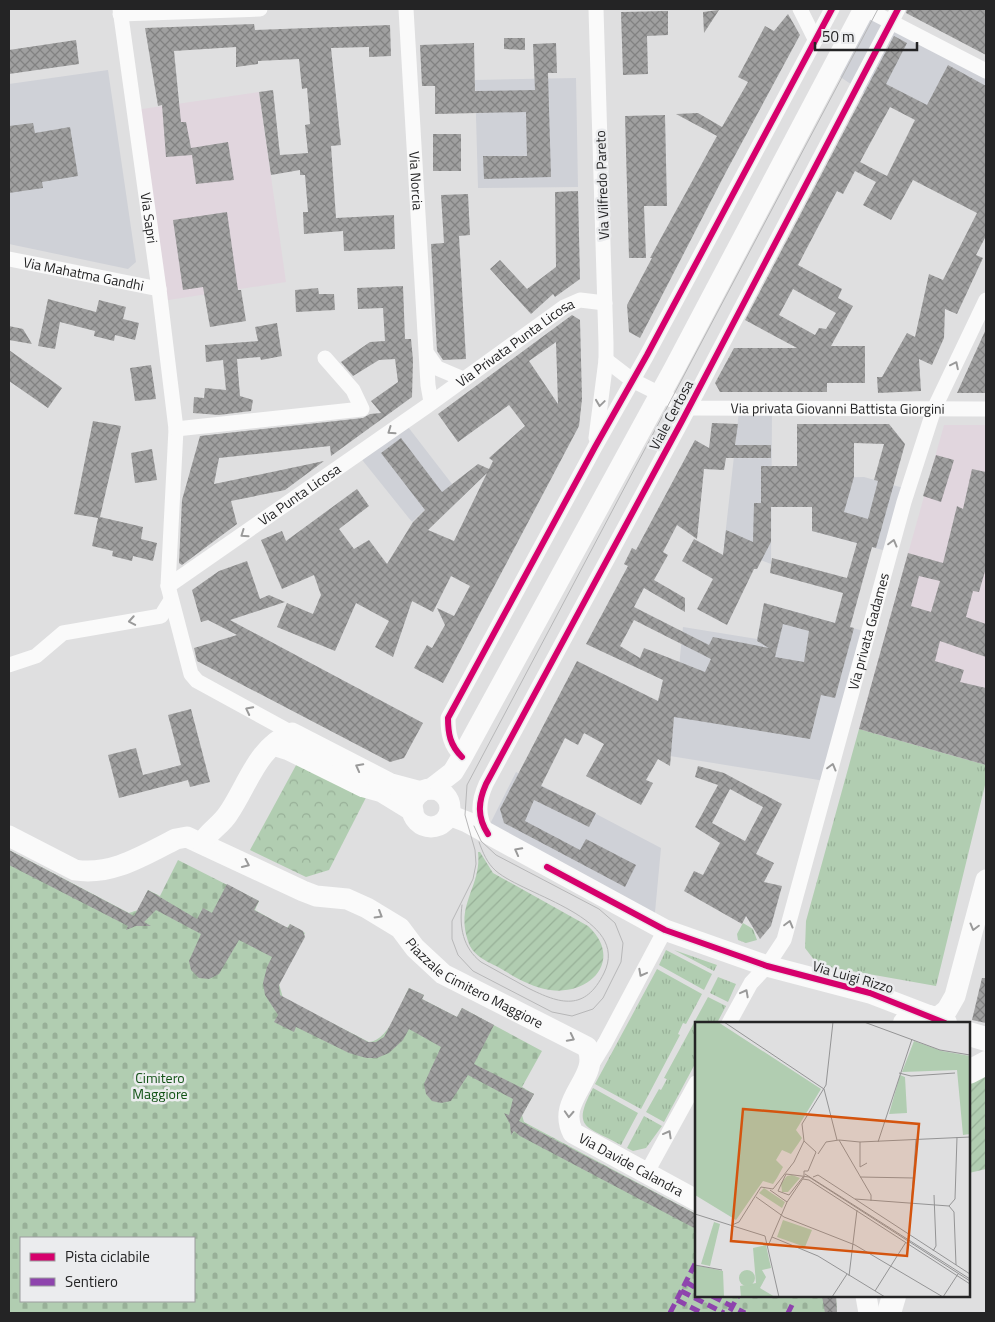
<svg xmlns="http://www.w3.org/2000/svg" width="995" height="1322" font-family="'Titillium Web',sans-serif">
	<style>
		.commercial { fill: #e1d6de }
		.built { fill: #cfd1d7 }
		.grass { fill: url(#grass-tufts) }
		.cemetery { fill: url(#cemetery-stones); fill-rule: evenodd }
		.park { fill: url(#park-crowns) }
		.garden { fill: url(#garden-furrows) }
		.building { fill: url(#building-cross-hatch); fill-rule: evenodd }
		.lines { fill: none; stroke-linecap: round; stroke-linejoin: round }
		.street { stroke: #fafafa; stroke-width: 15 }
		.secondary { stroke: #fafafa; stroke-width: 21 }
		.primary { stroke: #fafafa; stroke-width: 24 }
		.tram { stroke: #b7b7b8; stroke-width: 1 }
		.quiet { stroke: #8e44ad; stroke-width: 5; stroke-dasharray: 10 5; stroke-linecap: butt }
		.cycleway-casing { stroke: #ebecee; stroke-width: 9 }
		.cycleway { stroke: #d6006c; stroke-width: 6 }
		.oneway { stroke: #9a9a9a }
		.labels { text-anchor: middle; stroke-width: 5; stroke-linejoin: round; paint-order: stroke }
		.street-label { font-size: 14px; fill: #242425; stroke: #ebecee }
		.park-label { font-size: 14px; fill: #115115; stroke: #ebecee }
		.inset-road { fill: none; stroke: #949495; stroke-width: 1 }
		.view { fill: #d4540e; fill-opacity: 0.15; stroke: #d4540e; stroke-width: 2.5 }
		.inset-edge { fill: none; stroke: #242425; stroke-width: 2.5 }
	</style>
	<defs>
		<pattern id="grass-tufts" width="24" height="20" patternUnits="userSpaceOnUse" patternTransform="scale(1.25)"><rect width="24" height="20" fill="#b1cdb1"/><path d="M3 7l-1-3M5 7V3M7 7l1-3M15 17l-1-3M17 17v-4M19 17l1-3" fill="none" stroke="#98b098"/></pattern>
		<pattern id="cemetery-stones" width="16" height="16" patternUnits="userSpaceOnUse" patternTransform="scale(1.25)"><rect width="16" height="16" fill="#b1cdb1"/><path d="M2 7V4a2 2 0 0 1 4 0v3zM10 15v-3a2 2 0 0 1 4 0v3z" fill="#98b098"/></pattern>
		<pattern id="park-crowns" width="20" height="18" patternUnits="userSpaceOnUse" patternTransform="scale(1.25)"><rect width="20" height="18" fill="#b1cdb1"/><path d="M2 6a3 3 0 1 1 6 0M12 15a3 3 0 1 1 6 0" fill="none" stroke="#98b098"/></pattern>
		<pattern id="garden-furrows" width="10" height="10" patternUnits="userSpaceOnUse" patternTransform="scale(1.25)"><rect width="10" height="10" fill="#b1cdb1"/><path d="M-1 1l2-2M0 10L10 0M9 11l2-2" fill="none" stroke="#98b098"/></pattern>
		<pattern id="building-cross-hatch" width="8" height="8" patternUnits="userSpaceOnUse" patternTransform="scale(1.25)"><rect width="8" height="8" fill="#a0a0a0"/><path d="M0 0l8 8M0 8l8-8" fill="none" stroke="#828282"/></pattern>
	</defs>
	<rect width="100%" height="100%" fill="#dfdfe0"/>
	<path class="commercial" d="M259,92L286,282L162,301L135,110Z
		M944,425H986V765L859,729Z"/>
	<path class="built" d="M865,9L986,72V156L864,93L833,72Z
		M108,70L136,262L128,269L9,244V84Z
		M576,78L578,187L478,188L475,80Z
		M739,411H772L771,564L724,546Z
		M405,423L452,484L412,522L359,456Z
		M864,477L907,489L890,552L812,531L813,478Z
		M764,603L867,632L825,781L670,756L683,627L757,639Z
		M516,772L661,848L654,923L490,824Z"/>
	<path class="grass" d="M859,729L986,765V781L936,986L818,965L805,948L806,921Z
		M743,923L753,929L757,940L746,943L738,940L737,934Z
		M666,950L712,974L704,990L659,965Z
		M674,950L717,965L714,971Z
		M657,969L702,994L686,1024L683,1023L678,1034L680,1035L641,1109L595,1084Z
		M718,977L736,984L728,1002L710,993Z
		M708,997L726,1006L717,1023H696V1062L664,1122L646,1112L659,1089L661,1090L667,1079L664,1078Z
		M593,1088L638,1113L621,1145C586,1126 571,1129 593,1088Z
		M644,1116L662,1126L646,1148L633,1151L627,1148Z"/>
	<path class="cemetery" d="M9,850L129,913L138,910L148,890L160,896L178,860L259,901L255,910L287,928L290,924L305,933L279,984L283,998L369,1042C388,1041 400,1005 409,988L424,995L422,999L457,1017L462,1008L542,1051L522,1087L534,1094L522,1115L524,1122L696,1214V1296H836L837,1313H9ZM21,1238H194V1301H21Z"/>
	<path class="park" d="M307,745L376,778L329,870L306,877L250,850Z"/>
	<path class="garden" d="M478,852H480L493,873L588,926C624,959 591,996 550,990C531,987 515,977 498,967C486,961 472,955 468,941C455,904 482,886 478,852Z
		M986,1073V1169L969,1173V1083Z"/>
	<path class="building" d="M907,9H986V55L906,13Z
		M719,10L704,33L703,12Z
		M668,11V35L647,36L648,74L623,75L621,12Z
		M788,14L800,35L726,172L640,338L629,332L627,305L652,258H650L717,136L676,114L698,113L722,127L748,82L738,77L765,26L774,31Z
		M254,24L255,30L390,25L391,56L369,57V47L331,48L341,145L331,146L336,218L394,215L395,249L344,251L343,231L304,234L303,212H308L305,175H300V170L271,175L259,92L273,90L280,155L308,153L305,125L310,124L307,88L302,89L299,59L258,61V64L236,67V47L174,51L181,122H186L191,148L228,142L234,180L196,184L192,155L166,157L162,105L158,106L145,28Z
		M894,36L907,43L886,84L927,105L948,65L986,86V236L976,255L983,258L957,314L945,309L944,338L932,365L919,359L921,391L878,393L877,377H882L907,333L915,337L929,274L943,280L977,213L913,180L891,220L863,205L876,182L855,171L843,194L837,191L798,265L842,289L838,298L853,306L831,346H865V383H827V392H720L715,383L734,348H797L745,320ZM890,107L915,120L887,176L860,162ZM793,289L836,313L826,329L819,328L815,335L779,315Z
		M504,38H525V50L504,49Z
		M76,40L79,64L9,74V50Z
		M474,43L475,91L535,90L533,44L556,43L557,73H548L551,177L484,179L483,156H527L526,112L435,114V86H422L420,45Z
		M665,115L667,206H644L646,258H629L625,116Z
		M33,123L35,133L70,127L78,176L42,182L43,188L9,193V126Z
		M433,134H461V171H433Z
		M578,191L580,279L555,297L553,294L531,314L490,269L500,260L527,289L556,267L555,192Z
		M468,194L470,235L459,236L466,359L443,360L437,351L431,244L444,243L441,195Z
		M227,212L238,290H241L246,321L210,327L203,287L183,290L173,220Z
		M403,286L405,339H411L413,360L412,397L331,456L330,446L219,458L214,484L324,461L285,490L231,501L237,524L182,565L179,563L182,500L200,436L363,418L370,414L381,413L371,401L398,382L395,359L379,360L353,376L341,362L370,342L385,341L383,308L358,309L357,288Z
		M318,288L319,294H334L335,310L296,312L295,290Z
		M48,299L96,312L99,300L126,307L123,319L139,323L135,340L115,335L114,341L94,336L95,331L60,322L55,349L38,346Z
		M572,315L580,320L582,399L579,426L443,683L414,668L427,645L432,648L445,625L437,608L454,616L470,586L451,576L433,612L412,601L393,657L375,647L389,621L356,603L335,651L277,627L287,603L313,614L321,595L314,575L282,589L261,540L282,531L286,541L357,489L369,506L339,529L354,549L369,540L387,564L413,522L425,510L381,453L401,438L442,492L478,464L489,469L493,461L489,458L525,426L509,405L458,442L438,414ZM556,342L558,404L529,361ZM487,473L454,541L428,530Z
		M277,323L282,356L261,360L260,357L237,359L240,396L253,400L251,411L219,415L193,413L194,397L204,398L205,388L226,390L223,360L206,362L205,345L258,341L255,327Z
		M9,326L23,329L32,344L9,340Z
		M986,329V393H957Z
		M9,350L62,388L48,408L9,381Z
		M151,365L156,399L135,401L130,368Z
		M93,421L121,426L100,517L143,527L141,539L157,543L153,561L133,556L132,561L112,556L113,551L92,546L98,518L74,514Z
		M712,423L738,424L735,445H771V458H726L724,470L704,469L697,539L677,525L663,552L668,555L654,580L685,598V612L644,588L634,607L709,645L713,637L769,648L757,641L764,603L835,623L843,593L770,573L772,558L847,578L857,543L812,531V507H771V542L757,569H754L727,625L697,609L713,579L682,561L694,539L723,555L726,530L753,542L754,503H761V466H797V424H889L905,444L876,548L872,547L850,627L854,628L835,698L821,695L810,739L674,717L670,766L658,759L646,780L653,783L641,805L586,776L604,744L584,733L578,745L565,738L541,786L596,813L589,827L534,800L525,821L580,850L586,839L636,865L625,887L504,823L500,809L577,661L658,701L663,680L586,644L628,566L624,564L632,548L636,550L695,440L709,448ZM854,443L884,444L874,480L878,481L868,519L844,512L854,477ZM634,620L711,659L705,672L644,648L640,658L620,646ZM783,624L809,631L804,662L775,657Z
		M152,449L157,480L135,483L131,453Z
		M936,455L954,460L941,502L923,496Z
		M972,469L986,472V568L979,592L973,591L966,617L986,624V657L940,641L935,661L964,670L960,682L986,688V765L859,729L908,553L943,563L957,506L963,509ZM919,576L940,581L931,612L911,606Z
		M247,561L260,599L269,595L285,602L230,620L423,723L404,758L390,762L197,661L194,648L237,635L208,620L201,622L192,590L219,571Z
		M191,709L210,782L190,787L188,780L119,798L108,755L136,748L143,775L181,765L168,715Z
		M698,766L724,773L782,804L756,854L774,863L764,882L782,886L771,926L760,939L746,916L742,924L684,891L694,871L703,875L720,843L695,827L718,785L695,777ZM730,789L763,807L745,841L712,823Z
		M9,850L134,916L148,890L197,919L203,908L212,913L227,884L259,901L254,910L288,928L290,924L303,931L305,937L279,985L280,995L368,1042H376L384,1037L409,988L424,995L422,999L457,1017L462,1008L494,1025L474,1064L534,1094L519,1121L696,1214V1229L520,1136L514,1131L511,1135L510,1124L504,1113L509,1115L513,1099L468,1075L451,1101L441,1103L432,1101L426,1094L424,1084L441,1047L409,1029L403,1040L389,1053L377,1058H366L349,1053L296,1027L294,1032L274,1022L278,1015L265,995L263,983L267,967L272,957L239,940L219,974L209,979L199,978L191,970L189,961L201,934L156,910L144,922L151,926H136L126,930L128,926L9,865Z
		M982,978H986V1023L972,1020Z
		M822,1296H836L837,1313H825Z"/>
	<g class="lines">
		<g class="street">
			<path id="s1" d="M120,9L159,289L176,429L168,586L191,674L197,681L292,733"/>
			<path id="s2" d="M406,9L428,385L431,402"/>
			<path d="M800,9L815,39"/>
			<path d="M866,9L986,71"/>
			<path d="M120,14L260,9"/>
			<path id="s3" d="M9,259L159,289"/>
			<path d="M428,355L437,368L463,379"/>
			<path id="s4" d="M606,360L632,380L688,408L986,409"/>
			<path d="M176,429L362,409L353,390L325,358"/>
			<path d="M596,438L606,360V343L596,9"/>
			<path id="s5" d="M168,586L427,406L564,307L580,300L605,303"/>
			<path d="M9,665L36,656L63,633L161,616L171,600"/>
			<path d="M462,757C450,745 448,734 448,718L595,447L647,355L832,9"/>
			<path d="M488,834C477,817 478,802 486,784L682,421L898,9"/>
			<path id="s6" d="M729,1023L751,983L767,966L784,940L904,502L934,409L986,300"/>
			<path d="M589,1069L605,1043L665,930"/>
			<path d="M646,1174L696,1083"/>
		</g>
		<g class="secondary">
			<path d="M273,745L289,750L364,787L382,792L413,811"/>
			<path d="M431,789L453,772L462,757L674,369L864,9"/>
			<circle cx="431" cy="808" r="19"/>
			<path d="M449,815L467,822L665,930L767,966L870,993L930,1016"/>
			<path id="s7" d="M9,836L75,870C112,876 144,855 176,839L187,837L303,891L316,896L347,899L367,908L400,928L415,948L443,974L587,1047C602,1077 555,1099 573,1133L696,1200"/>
			<path d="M202,843C209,831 221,825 228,814C248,785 257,747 292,733L391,784L421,792"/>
			<path d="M936,1019L947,1010L955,996L986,880"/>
			<path d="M866,1296L869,1313"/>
		</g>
		<path class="primary" d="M905,1023C919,1014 930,1015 945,1023
			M969,1034L986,1039
			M969,1072L986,1063
			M889,1313L894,1296"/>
		<path class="tram" d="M474,826L481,841L496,855L599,909L615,923L623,943L621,962L603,998L593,1009L572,1016L552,1012L473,971L458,955L452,939V921L473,879L476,864L475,850L465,815L467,785L878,9
			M462,905C459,927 463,948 481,962C497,971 512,979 528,988C560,1004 585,1012 604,973C631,918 525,896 496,871C487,863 483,853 479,842"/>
		<path class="quiet" d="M686,1282L696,1288
			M681,1291L724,1313
			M712,1296L745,1313
			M677,1300L702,1313
			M730,1311L738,1296
			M670,1313L696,1262
			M788,1313L792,1305"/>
		<g class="cycleway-casing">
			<path id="cycleway" d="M462,757C450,745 448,734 448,718L595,447L647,355L832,9
				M488,834C477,817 478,802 486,784L682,421L898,9
				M547,867L665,930L767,966L870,993L945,1023"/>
		</g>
		<use href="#cycleway" class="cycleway"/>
	</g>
	<defs><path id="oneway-chevron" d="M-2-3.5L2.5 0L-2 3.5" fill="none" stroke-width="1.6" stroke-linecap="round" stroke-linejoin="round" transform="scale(1.25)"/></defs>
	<g class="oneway">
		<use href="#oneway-chevron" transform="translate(955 365) rotate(-64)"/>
		<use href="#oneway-chevron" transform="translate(600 403) rotate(98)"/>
		<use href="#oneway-chevron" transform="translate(391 431) rotate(145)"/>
		<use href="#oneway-chevron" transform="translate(244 534) rotate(145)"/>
		<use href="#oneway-chevron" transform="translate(893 543) rotate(-75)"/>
		<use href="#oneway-chevron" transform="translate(132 621) rotate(170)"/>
		<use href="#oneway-chevron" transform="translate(249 710) rotate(-153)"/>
		<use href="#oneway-chevron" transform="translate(359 767) rotate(-152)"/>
		<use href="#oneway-chevron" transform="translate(832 767) rotate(-75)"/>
		<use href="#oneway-chevron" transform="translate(518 851) rotate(-152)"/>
		<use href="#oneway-chevron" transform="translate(246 864) rotate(25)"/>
		<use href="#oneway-chevron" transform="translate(379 915) rotate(31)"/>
		<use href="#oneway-chevron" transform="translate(789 924) rotate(-75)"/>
		<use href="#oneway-chevron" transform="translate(974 927) rotate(105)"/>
		<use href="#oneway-chevron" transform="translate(642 973) rotate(118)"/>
		<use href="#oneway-chevron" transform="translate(745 993) rotate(-62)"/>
		<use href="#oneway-chevron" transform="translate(571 1038) rotate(27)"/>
		<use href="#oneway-chevron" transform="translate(569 1114) rotate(93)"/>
		<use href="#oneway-chevron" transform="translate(668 1134) rotate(-61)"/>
	</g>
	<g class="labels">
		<g class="street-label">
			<text dy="5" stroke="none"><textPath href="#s2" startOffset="172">Via Norcia</textPath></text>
			<text transform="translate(602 185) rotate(-92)" y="5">Via Vilfredo Pareto</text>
			<text dy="5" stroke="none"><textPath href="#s1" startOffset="211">Via Sapri</textPath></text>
			<text dy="5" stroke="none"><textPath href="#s3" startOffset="76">Via Mahatma Gandhi</textPath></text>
			<text dy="5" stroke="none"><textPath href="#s5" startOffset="424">Via Privata Punta Licosa</textPath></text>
			<text dy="5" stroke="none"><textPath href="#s4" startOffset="245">Via privata Giovanni Battista Giorgini</textPath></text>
			<text transform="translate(671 415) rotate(-62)" y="5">Viale Certosa</text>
			<text dy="5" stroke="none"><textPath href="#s5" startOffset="160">Via Punta Licosa</textPath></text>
			<text dy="5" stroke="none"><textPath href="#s6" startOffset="420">Via privata Gadames</textPath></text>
			<text transform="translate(853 977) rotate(16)" y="5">Via Luigi Rizzo</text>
			<text dy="5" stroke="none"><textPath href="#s7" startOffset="521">Piazzale Cimitero Maggiore</textPath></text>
			<text dy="5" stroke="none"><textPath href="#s7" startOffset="809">Via Davide Calandra</textPath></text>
		</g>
		<g class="park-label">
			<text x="160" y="1083">Cimitero<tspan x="160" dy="16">Maggiore</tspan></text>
		</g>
	</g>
	<g transform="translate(695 1022)">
		<rect width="275" height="275" fill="#dfdfe0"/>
		<path d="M69,166L90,180L87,186L64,171ZM88,198L117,208L110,225L82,215ZM71,223L76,246L67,248L71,255L65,266L80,275H46L45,264L61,261L58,226Z" fill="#b1cdb1"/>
		<path d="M0,0H23L126,67L101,108L107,116L103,122L96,132L87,128L81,138L88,145L82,156L78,162L68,159L41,198L0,173Z" fill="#b1cdb1"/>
		<path d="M219,19L247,29L275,34V112L268,113L262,48L207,50ZM0,243L28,249L29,275H0Z" fill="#b1cdb1"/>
		<path d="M205,53L210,55L212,91L194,92ZM97,153L105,156L93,170H87L86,161L92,154ZM19,200L25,202L15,244L6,242ZM44 256a8 8 0 1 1 16 0a8 8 0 1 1-16 0Z" fill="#b1cdb1"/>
		<path class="inset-road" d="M29,0L129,67M169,0L245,28L275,33M204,51L216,54L260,51M129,67L142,118M144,118L176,173V179M109,119L107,102L131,63L138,0M165,120V145L172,141M183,120L217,17M123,132L131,120L144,118L165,120L275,115M113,149L121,130M110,152L275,257M108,155L94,173L83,169L91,152L114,155L275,259M118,155L123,153L275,252M165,155L219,156M108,157L114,158L275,262M75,168L92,180M61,175L89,195L160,223L248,275M160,177L254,184M254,184L260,177L262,115M254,184L259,190L261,243M0,192L70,214L84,275M37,203L44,200L66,165L78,167L99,140L109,119L121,130M214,214L221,118M77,215L123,234L190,275M73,224L92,180L109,155V149H113M238,229L241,224L239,173M0,243L27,248M154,254L162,188M180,269L211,220M137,275L152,252M248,275L263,252"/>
		<path class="view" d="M48,87L224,102L212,234L36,219Z"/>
		<rect width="275" height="275" class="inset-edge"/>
	</g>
	<rect width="995" height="1322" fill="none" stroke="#242425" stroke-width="20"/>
	<rect x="20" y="1237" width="175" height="65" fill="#ebecee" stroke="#9b9c9e"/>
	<rect x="30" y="1253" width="25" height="8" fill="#d6006c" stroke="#9b9c9e"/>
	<text x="65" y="1262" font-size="15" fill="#242425">Pista ciclabile</text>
	<rect x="30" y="1278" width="25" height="8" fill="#8e44ad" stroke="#9b9c9e"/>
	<text x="65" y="1287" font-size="15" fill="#242425">Sentiero</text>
	<path d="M815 42v8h102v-8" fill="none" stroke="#242425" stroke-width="2.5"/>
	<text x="822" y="42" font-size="15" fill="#242425" stroke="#ebecee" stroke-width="4" paint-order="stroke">50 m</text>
</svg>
